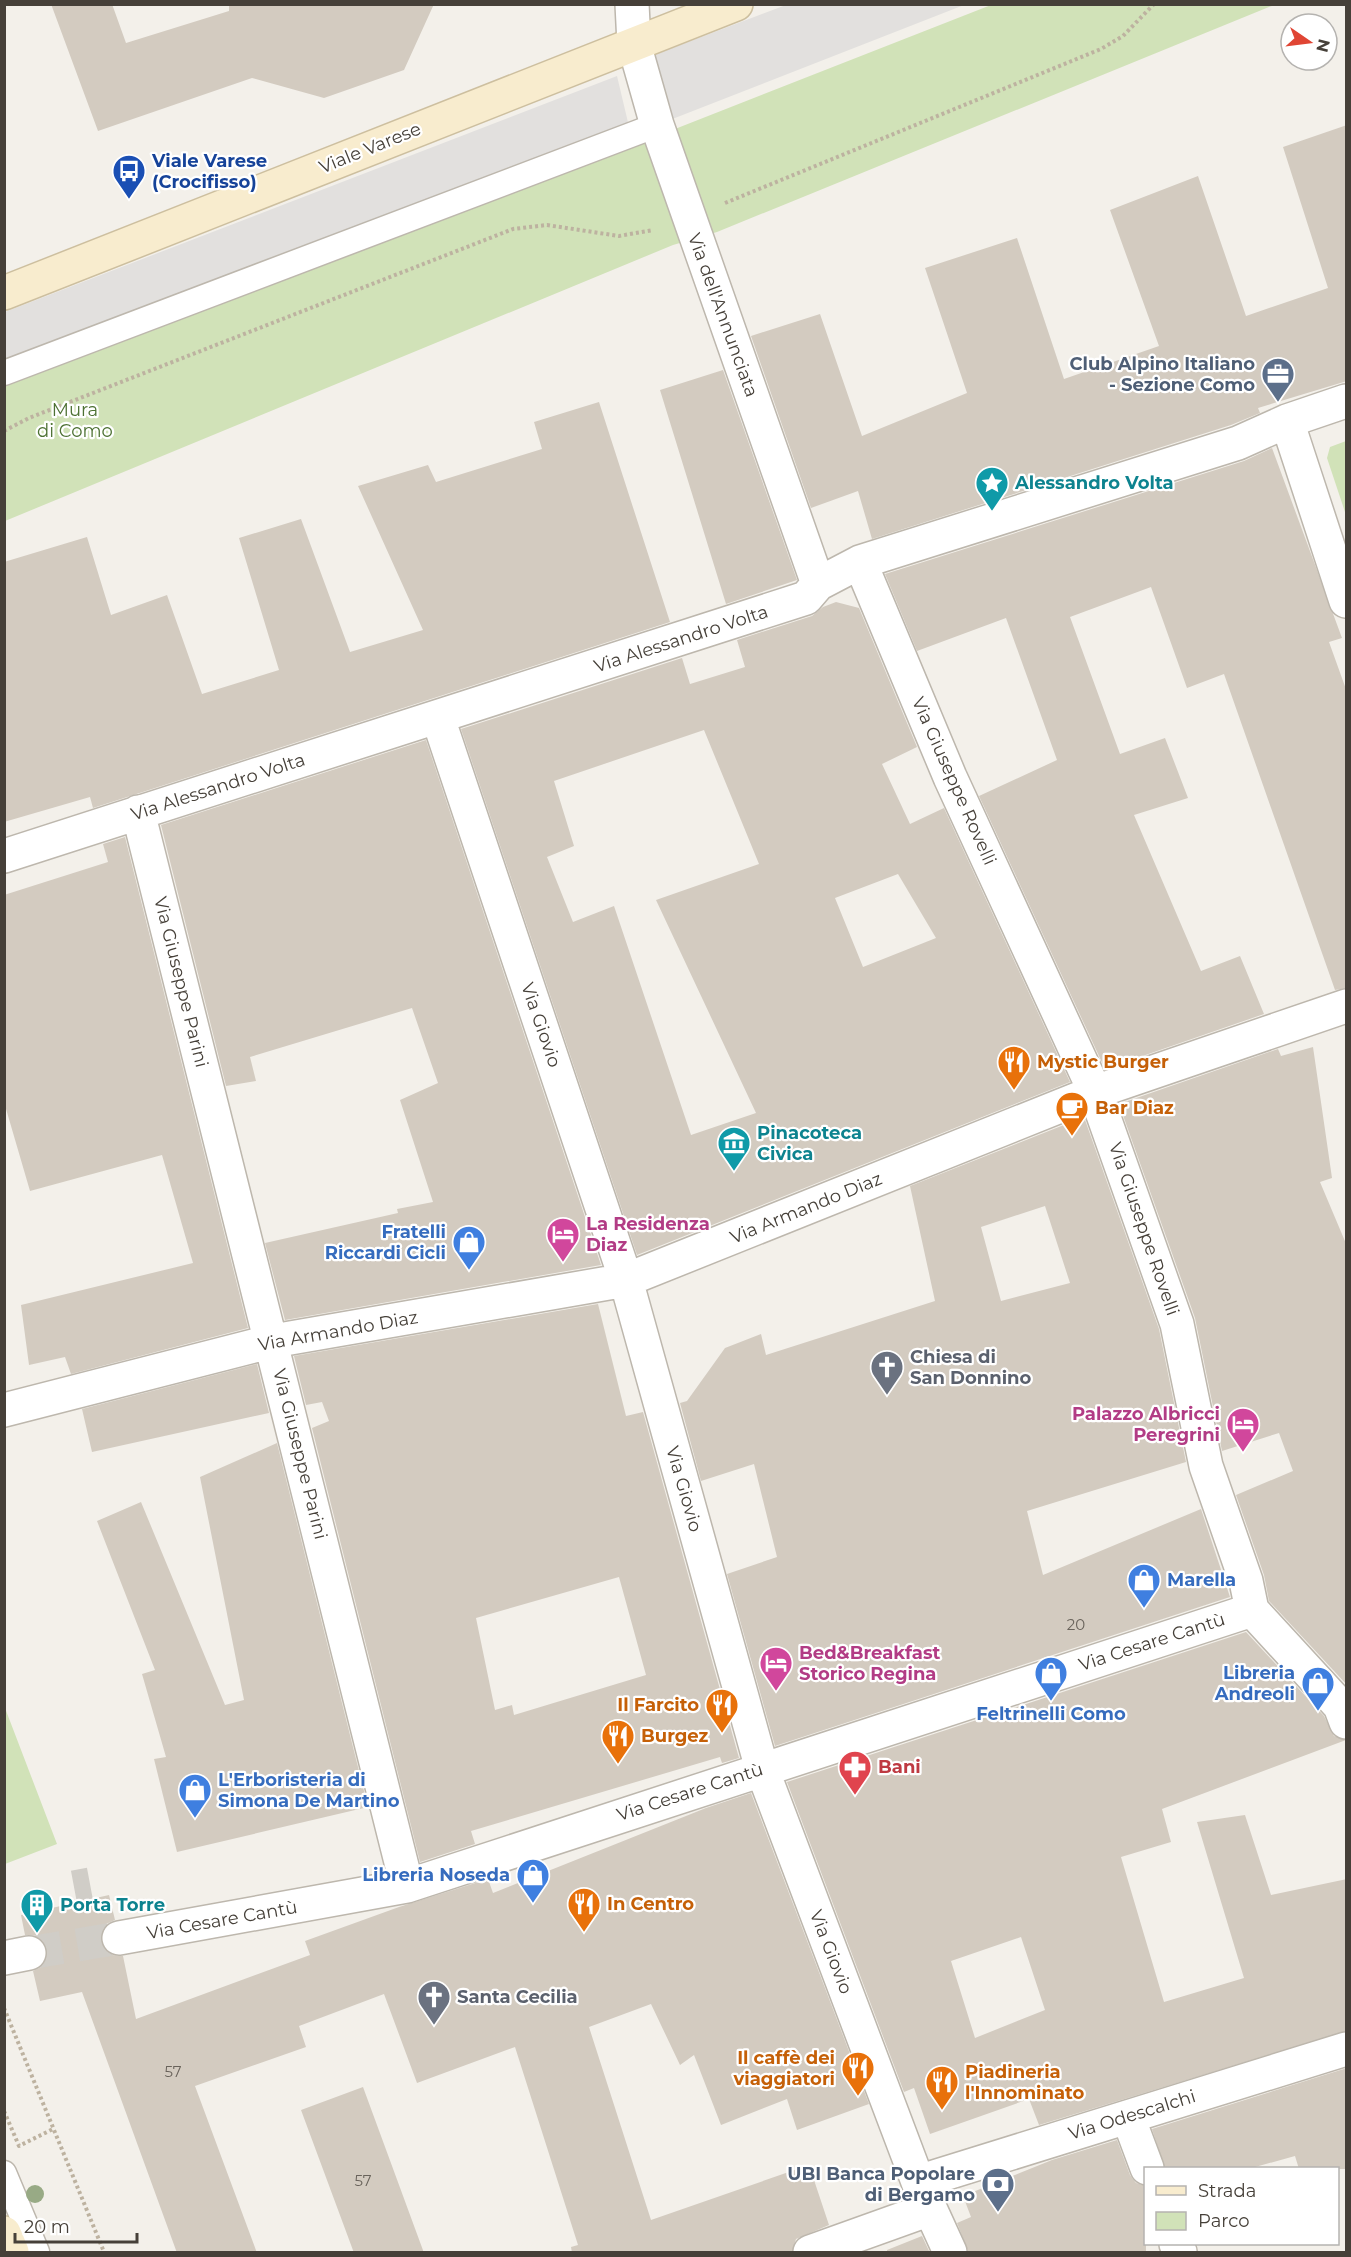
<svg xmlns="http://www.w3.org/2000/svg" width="1351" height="2257" font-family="Montserrat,sans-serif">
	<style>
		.green { fill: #d1e2b8 }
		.parking { fill: #e2e0de }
		.building { fill: #d3cbc0; fill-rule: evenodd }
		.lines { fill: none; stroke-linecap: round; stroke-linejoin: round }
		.street-tunnel { stroke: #d0cdc7; stroke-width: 33; stroke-dasharray: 33 16; stroke-linecap: butt }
		.lane-casing { stroke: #bdb7ad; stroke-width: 27 }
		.street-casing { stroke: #bdb7ad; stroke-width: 36 }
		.secondary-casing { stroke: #cdbf9f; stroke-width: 36 }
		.path { stroke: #bdb2a0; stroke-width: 4; stroke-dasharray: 3 3; stroke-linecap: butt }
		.lane { stroke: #fff; stroke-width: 24 }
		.street { stroke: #fff; stroke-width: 33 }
		.secondary { stroke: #f8ecce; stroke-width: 33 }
		.tree { fill: #98aa85 }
		.labels { text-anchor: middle; stroke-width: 4.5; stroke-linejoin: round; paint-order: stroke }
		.number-label { font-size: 15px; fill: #69635b }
		.street-label { font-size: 18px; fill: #464039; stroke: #fff }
		.transit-label { font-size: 18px; font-weight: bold; fill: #164399; stroke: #fff; text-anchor: start }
		.service-label { font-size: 18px; font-weight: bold; fill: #4e5e75; stroke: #fff; text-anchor: end }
		.park-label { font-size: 18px; fill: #4d7133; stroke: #fff }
		.culture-label { font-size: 18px; font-weight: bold; fill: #0d838f; stroke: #fff; text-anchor: start }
		.food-label { font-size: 18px; font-weight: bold; fill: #c56008; stroke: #fff; text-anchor: start }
		.hotel-label { font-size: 18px; font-weight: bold; fill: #b23c85; stroke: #fff; text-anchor: start }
		.shop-label { font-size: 18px; font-weight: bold; fill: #366cbe; stroke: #fff; text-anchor: end }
		.worship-label { font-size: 18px; font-weight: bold; fill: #5b616d; stroke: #fff; text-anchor: start }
		.health-label { font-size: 18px; font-weight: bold; fill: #be3a42; stroke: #fff; text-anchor: start }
	</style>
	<rect width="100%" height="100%" fill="#f3f0ea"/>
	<path class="green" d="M991,5H1274L717,232L673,245L5,521V376L675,129Z
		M1346,441V515L1327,458L1330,447Z
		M5,1708L57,1844L5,1864H4Z"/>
	<path class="parking" d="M786,5H964L657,125L638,61Z
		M617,76L631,135L5,373V312Z"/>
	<path class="building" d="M51,4H112L126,43L229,11V4H434L404,70L324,98L252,78L98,131Z
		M1347,125V381L1258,408L1260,413L1231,425L872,539L858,491L811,508L751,336L820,314L862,436L967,393L925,268L1017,238L1064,379L1159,346L1110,210L1198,176L1246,316L1328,288L1283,147Z
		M723,370L797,580L726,604L660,390Z
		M599,402L670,622L93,808L90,797L4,822V562L87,537L111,615L167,595L202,694L279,670L239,538L301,519L350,652L423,630L358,486L428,465L436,482L542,449L534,422Z
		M1272,448L1342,638L1329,642L1347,692V988L1335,990L1224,674L1187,688L1151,587L1070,617L1120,754L1165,738L1188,798L1134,815L1201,971L1240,956L1264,1014L1105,1069L979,796L1057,760L1006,618L917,651L885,574L1244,461Z
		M836,602L859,608L917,747L882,764L910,824L944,808L1070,1082L637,1255L461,729L682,658L690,684L745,667L737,640L812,616L823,607ZM704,730L759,864L656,900L756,1113L691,1135L614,906L573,922L547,857L574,846L554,781ZM898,874L936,938L863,967L835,898Z
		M426,740L601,1265L285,1320L265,1243L398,1213L397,1209L433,1202L400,1100L438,1083L412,1008L250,1057L256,1081L226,1086L161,825Z
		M125,837L248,1328L71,1374L65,1357L29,1365L21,1305L193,1263L162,1155L30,1191L4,1102V895L108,862L103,844Z
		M1313,1047L1332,1178L1320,1182L1347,1246V1685L1269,1601L1264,1575L1236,1495L1293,1471L1279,1433L1222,1451L1195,1318L1119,1104L1278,1049L1281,1056Z
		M1084,1117L1159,1329L1186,1462L1027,1511L1043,1575L1201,1509L1230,1597L775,1746L727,1574L777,1557L754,1464L701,1481L680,1403L687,1401L725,1348L761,1334L766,1355L935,1301L910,1186ZM1045,1206L1070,1283L1001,1301L981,1227Z
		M598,1304L626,1416L643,1412L739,1758L722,1763L720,1757L471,1831L475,1844L420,1862L312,1428L329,1421L322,1402L306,1405L294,1356ZM619,1577L646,1675L514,1715L512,1705L495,1710L476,1618Z
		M257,1364L269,1413L92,1452L82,1409Z
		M277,1443L368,1807L177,1852L154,1759L166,1757L142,1674L155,1670L97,1521L141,1502L225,1705L244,1700L200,1477Z
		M1246,1632L1324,1716L1334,1736L1346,1740L1162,1809L1171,1842L1121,1857L1164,2002L1244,1978L1197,1822L1245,1815L1271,1895L1347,1879V2031L1039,2125L1029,2099L930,2134L914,2088L904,2092L787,1782ZM1021,1937L1045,2010L975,2038L951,1961Z
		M751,1793L869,2104L797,2130L787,2099L721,2125L694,2055L680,2065L651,2004L589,2027L651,2220L809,2165L829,2225L796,2239L792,2253H572L571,2247L578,2245L515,2047L417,2083L384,1994L299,2026L306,2047L195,2086L257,2253H177L82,1992L40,2001L33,1971L41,1967L46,1960L47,1949L43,1941L36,1935H25L21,1915L109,1895L115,1920L106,1924L102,1931L101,1942L105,1951L112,1955L123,1956L136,2019L310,1955L305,1941L399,1907L488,1879L493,1893L706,1808Z
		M1347,2068V2169H1299L1295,2156L1248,2169H1165L1152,2129Z
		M363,2087L424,2253H354L301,2110Z
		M1117,2140L1130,2175L1136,2183L1146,2186V2253H969L957,2223L971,2217L963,2196L1052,2160Z
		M922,2236L930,2253H887V2250Z"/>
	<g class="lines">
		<path class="street-tunnel" d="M74,1887L90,1884
			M29,1953L119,1938"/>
		<g class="lane-casing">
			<path id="lane" d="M4,373L657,125
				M4,2173L37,2252"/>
		</g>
		<g class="street-casing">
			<path id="street" d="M632,4L634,44L657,125L818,584
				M1287,421L1346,601
				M860,562L950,777L1095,1092L1177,1324L1206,1466L1246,1581L1252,1610L1340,1706L1346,1722
				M438,718L626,1280L762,1769L918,2182L950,2252
				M138,812L407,1886
				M4,856L806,598L818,584L860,562L1238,443L1287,421L1346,401
				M4,1410L273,1341L626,1280L1095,1092L1346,1006
				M119,1938L407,1886L1252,1610
				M4,1958L29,1953
				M1128,2117L1147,2168
				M918,2182L1346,2049
				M1176,2244L1180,2252
				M810,2252L930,2209"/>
		</g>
		<g class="secondary-casing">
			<path id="secondary" d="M4,293L736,4
				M4,2233L12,2252"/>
		</g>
		<path class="path" d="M725,203L1101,49L1123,36L1154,4
			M4,431L29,418L513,229L547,225L619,236L653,230
			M4,2008L104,2252
			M4,2111L19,2146L53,2129"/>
		<use href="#lane" class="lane"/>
		<use href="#street" class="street"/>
		<use href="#secondary" class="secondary"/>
	</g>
	<circle class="tree" cx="35" cy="2194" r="9"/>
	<defs>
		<g id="bus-pin" transform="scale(1.725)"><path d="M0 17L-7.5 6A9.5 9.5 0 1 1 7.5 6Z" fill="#1a4fb4" stroke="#fff"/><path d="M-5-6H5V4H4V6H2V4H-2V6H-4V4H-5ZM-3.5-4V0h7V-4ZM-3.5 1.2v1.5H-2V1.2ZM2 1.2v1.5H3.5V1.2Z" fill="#fff"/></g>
		<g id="office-pin" transform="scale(1.725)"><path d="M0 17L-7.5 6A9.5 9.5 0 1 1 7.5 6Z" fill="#5c6f8a" stroke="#fff"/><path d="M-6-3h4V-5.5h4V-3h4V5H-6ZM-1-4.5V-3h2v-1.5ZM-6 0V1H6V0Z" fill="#fff"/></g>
		<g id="sight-pin" transform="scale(1.725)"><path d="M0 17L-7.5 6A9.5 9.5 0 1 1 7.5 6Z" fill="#0f9aa8" stroke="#fff"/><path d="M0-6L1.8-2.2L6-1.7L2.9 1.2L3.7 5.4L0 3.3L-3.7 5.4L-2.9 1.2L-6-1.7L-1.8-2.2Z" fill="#fff"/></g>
		<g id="restaurant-pin" transform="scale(1.725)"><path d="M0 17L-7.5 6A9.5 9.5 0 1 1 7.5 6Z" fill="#e8710a" stroke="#fff"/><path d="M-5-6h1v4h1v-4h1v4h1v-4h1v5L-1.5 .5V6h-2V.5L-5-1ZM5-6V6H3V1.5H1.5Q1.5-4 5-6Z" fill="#fff"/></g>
		<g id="cafe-pin" transform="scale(1.725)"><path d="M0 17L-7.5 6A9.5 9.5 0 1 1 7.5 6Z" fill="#e8710a" stroke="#fff"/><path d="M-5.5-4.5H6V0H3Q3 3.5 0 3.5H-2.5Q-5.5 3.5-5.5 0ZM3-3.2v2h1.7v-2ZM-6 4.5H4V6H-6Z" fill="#fff"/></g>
		<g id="museum-pin" transform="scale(1.725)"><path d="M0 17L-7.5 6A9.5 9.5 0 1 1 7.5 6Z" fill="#0f9aa8" stroke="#fff"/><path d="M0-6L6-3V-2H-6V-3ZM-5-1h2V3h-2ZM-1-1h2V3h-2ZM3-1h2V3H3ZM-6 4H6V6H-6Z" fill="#fff"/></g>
		<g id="hotel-pin" transform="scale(1.725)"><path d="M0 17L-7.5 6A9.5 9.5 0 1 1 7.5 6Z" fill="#d1479c" stroke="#fff"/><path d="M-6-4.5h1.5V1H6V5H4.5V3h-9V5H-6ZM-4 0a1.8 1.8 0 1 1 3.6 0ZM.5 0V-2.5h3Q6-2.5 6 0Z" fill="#fff"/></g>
		<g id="shop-pin" transform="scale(1.725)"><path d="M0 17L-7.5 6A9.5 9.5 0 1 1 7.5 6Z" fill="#3f7fe0" stroke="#fff"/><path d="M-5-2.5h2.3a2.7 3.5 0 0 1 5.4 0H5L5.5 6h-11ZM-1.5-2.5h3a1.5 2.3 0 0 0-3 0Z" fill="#fff"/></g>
		<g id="church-pin" transform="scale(1.725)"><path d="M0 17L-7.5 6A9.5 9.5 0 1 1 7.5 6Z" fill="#6b7280" stroke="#fff"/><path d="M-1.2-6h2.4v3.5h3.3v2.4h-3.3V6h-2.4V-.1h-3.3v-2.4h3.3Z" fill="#fff"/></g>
		<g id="pharmacy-pin" transform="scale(1.725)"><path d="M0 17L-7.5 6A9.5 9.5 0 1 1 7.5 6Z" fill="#e0444e" stroke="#fff"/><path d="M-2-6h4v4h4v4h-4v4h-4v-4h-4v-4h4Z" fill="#fff"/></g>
		<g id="building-pin" transform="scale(1.725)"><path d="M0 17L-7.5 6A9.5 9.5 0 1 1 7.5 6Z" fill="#0f9aa8" stroke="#fff"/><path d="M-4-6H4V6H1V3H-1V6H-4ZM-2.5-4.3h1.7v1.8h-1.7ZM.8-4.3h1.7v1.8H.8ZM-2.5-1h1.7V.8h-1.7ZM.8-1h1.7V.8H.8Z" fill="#fff"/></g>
		<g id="bank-pin" transform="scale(1.725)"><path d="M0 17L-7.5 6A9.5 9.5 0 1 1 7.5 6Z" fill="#5c6f8a" stroke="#fff"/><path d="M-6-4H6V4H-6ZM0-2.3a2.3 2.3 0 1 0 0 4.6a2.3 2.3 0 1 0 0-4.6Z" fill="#fff"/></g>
	</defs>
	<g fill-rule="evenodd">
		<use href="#bus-pin" x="129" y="171"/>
		<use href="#office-pin" x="1278" y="374"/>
		<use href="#sight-pin" x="992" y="483"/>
		<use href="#restaurant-pin" x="1014" y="1062"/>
		<use href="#cafe-pin" x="1072" y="1108"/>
		<use href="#museum-pin" x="734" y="1143"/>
		<use href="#hotel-pin" x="563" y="1234"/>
		<use href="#shop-pin" x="469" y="1242"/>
		<use href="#church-pin" x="887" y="1367"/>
		<use href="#hotel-pin" x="1243" y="1424"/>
		<use href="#shop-pin" x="1144" y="1580"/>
		<use href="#hotel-pin" x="776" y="1663"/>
		<use href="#shop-pin" x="1051" y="1673"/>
		<use href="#shop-pin" x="1318" y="1683"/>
		<use href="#restaurant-pin" x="722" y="1705"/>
		<use href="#restaurant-pin" x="618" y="1736"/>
		<use href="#pharmacy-pin" x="855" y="1767"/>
		<use href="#shop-pin" x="195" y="1790"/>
		<use href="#shop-pin" x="533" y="1875"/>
		<use href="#restaurant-pin" x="584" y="1904"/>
		<use href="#building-pin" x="37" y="1905"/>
		<use href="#church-pin" x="434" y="1997"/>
		<use href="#restaurant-pin" x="858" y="2068"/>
		<use href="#restaurant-pin" x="942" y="2082"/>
		<use href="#bank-pin" x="998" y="2184"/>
	</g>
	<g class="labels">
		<g class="number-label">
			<text x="1076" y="1630">20</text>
			<text x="173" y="2077">57</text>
			<text x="363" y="2186">57</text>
		</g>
		<g class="street-label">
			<text transform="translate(370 148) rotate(-22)" y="6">Viale Varese</text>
			<text transform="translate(723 315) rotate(70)" y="6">Via dell'Annunciata</text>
			<text transform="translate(681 639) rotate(-18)" y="6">Via Alessandro Volta</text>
			<text transform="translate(954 781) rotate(66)" y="6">Via Giuseppe Rovelli</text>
			<text transform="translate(218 787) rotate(-18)" y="6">Via Alessandro Volta</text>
			<text transform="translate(181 982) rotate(76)" y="6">Via Giuseppe Parini</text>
			<text transform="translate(541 1025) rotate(71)" y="6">Via Giovio</text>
			<text transform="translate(806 1208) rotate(-22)" y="6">Via Armando Diaz</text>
			<text transform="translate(1144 1229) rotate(71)" y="6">Via Giuseppe Rovelli</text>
			<text transform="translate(338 1331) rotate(-10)" y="6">Via Armando Diaz</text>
			<text transform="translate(300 1454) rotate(76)" y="6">Via Giuseppe Parini</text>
			<text transform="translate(684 1489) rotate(74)" y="6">Via Giovio</text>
			<text transform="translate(1152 1642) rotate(-18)" y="6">Via Cesare Cantù</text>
			<text transform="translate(690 1792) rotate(-18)" y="6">Via Cesare Cantù</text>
			<text transform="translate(222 1920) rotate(-10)" y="6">Via Cesare Cantù</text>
			<text transform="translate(831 1952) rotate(69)" y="6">Via Giovio</text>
			<text transform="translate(1132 2115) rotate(-17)" y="6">Via Odescalchi</text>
		</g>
		<g class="transit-label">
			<text x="152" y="167">Viale Varese<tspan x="152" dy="21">(Crocifisso)</tspan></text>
		</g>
		<g class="service-label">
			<text x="1255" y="370">Club Alpino Italiano<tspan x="1255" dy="21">- Sezione Como</tspan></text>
			<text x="975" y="2180">UBI Banca Popolare<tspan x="975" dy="21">di Bergamo</tspan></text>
		</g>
		<g class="park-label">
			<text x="75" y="416">Mura<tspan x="75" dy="21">di Como</tspan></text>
		</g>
		<g class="culture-label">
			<text x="1015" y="489">Alessandro Volta</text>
			<text x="757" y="1139">Pinacoteca<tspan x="757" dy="21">Civica</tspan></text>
			<text x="60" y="1911">Porta Torre</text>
		</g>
		<g class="food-label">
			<text x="1037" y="1068">Mystic Burger</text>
			<text x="1095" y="1114">Bar Diaz</text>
			<text x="699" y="1711" text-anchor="end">Il Farcito</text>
			<text x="641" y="1742">Burgez</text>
			<text x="607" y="1910">In Centro</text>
			<text x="835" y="2064" text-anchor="end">Il caffè dei<tspan x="835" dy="21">viaggiatori</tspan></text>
			<text x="965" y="2078">Piadineria<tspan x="965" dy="21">l'Innominato</tspan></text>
		</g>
		<g class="hotel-label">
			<text x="586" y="1230">La Residenza<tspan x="586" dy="21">Diaz</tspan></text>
			<text x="1220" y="1420" text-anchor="end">Palazzo Albricci<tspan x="1220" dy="21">Peregrini</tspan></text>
			<text x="799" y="1659">Bed&amp;Breakfast<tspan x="799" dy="21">Storico Regina</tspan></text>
		</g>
		<g class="shop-label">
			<text x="446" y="1238">Fratelli<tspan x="446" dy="21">Riccardi Cicli</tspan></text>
			<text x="1167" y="1586" text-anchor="start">Marella</text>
			<text x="1295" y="1679">Libreria<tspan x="1295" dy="21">Andreoli</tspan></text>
			<text x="1051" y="1720" text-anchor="middle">Feltrinelli Como</text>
			<text x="218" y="1786" text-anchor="start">L'Erboristeria di<tspan x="218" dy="21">Simona De Martino</tspan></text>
			<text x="510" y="1881">Libreria Noseda</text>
		</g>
		<g class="worship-label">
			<text x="910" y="1363">Chiesa di<tspan x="910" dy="21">San Donnino</tspan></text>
			<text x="457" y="2003">Santa Cecilia</text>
		</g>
		<g class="health-label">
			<text x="878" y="1773">Bani</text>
		</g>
	</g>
	<rect width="1351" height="2257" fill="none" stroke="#464039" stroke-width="12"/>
	<rect x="1144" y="2167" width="195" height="78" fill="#ffffff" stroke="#b5b3b0" stroke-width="1.5"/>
	<rect x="1156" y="2186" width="30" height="9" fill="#f8ecce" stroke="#b5b3b0" stroke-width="1.5"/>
	<text x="1198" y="2197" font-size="18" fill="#464039">Strada</text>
	<rect x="1156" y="2212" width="30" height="18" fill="#d1e2b8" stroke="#b5b3b0" stroke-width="1.5"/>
	<text x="1198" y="2227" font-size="18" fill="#464039">Parco</text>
	<g transform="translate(1309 42) rotate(104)"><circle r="28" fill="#ffffff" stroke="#b5b3b0" stroke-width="1.5"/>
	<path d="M0-4.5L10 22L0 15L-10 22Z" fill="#e04534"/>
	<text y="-9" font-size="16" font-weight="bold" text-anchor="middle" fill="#464039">N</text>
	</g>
	<path d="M15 2233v9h122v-9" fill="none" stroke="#464039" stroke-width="3"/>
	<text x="24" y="2233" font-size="18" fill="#464039" stroke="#ffffff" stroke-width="4.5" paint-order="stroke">20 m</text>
</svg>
